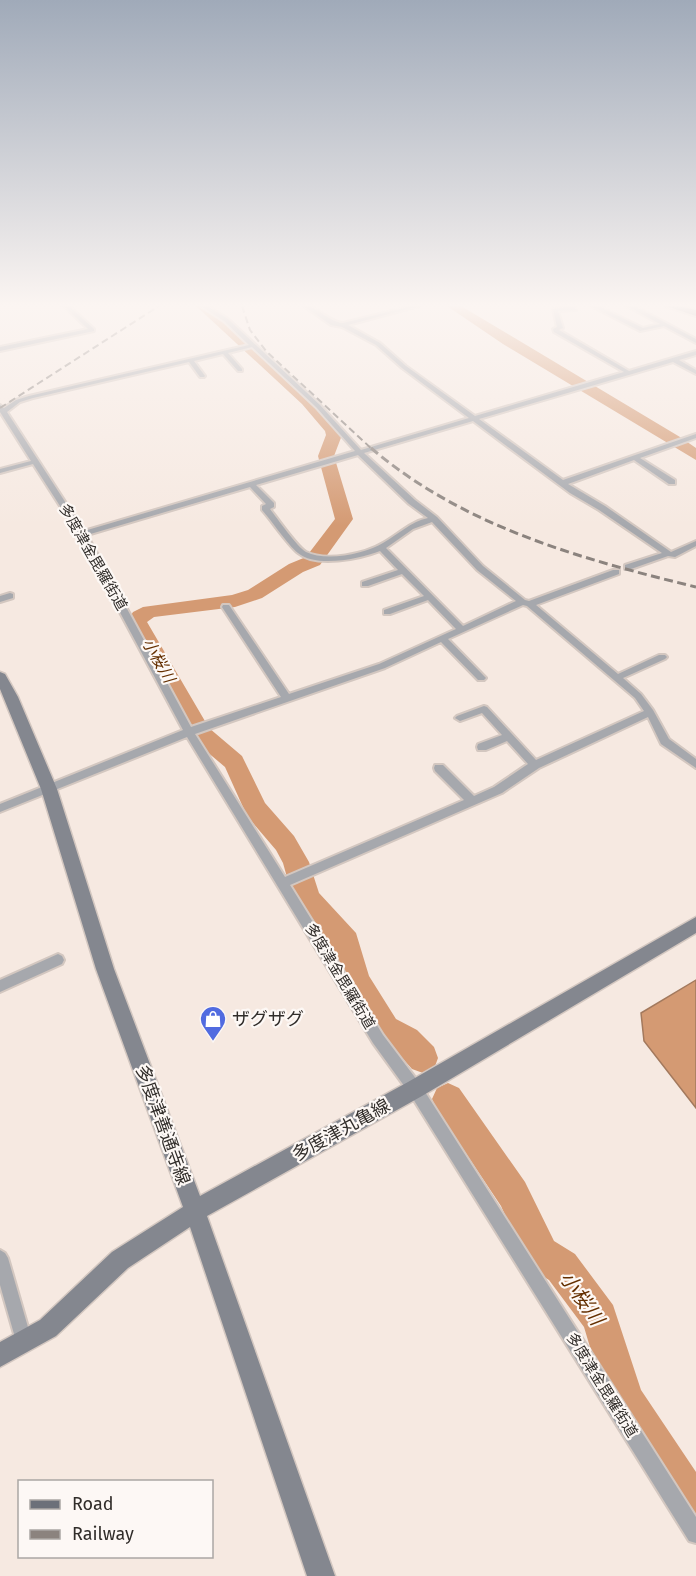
<svg xmlns="http://www.w3.org/2000/svg" width="696" height="1576" font-family="'Fira Sans','Noto Sans JP',sans-serif">
	<style>
		.water { fill: #d49a73; stroke: #a3795d; stroke-width: 1.5 }
		.lines { fill: none; stroke-linecap: round; stroke-linejoin: round }
		.river { fill: #d49a73; fill-rule: evenodd }
		.minor-casing { stroke: #d3c7c0; stroke-width: 4 }
		.secondary-casing { stroke: #d3c7c0; stroke-width: 3 }
		.primary-casing { stroke: #d3c7c0; stroke-width: 4 }
		.minor { fill: #a6a8ad; fill-rule: evenodd }
		.secondary { fill: #84878f; fill-rule: evenodd }
		.primary { fill: #6c7079; fill-rule: evenodd }
		.rail-far1 { stroke: #8b837e; stroke-width: 2; stroke-dasharray: 7 4; stroke-linecap: butt }
		.rail { stroke: #8b837e; stroke-width: 3; stroke-dasharray: 9 4.5; stroke-linecap: butt }
		.labels { text-anchor: middle; stroke-width: 4.5; stroke-linejoin: round; paint-order: stroke }
		.street-label { font-size: 15px; fill: #312d2a; stroke: #fdf8f5 }
		.water-label { font-size: 16px; font-style: italic; fill: #642f00; stroke: #fdf8f5 }
		.near-poi-label { font-size: 18px; fill: #312d2a; stroke: #fdf8f5; text-anchor: start }
		.near-street-label { font-size: 18px; fill: #312d2a; stroke: #fdf8f5 }
		.near-water-label { font-size: 20px; font-style: italic; fill: #642f00; stroke: #fdf8f5 }
	</style>
	<rect width="100%" height="100%" fill="#f6e9e1"/>
	<path class="water" d="M696,980V1108L644,1041L641,1013Z"/>
	<g class="lines">
		<path class="river" d="M196,306H210L221,315L312,398L330,417L342,435L334,456L353,519L320,565L303,572L262,598L235,607L154,617L147,622L209,728L242,756L265,803L294,836L309,862L319,893L356,933L369,976L396,1019L417,1030L434,1047L438,1058L434,1069L423,1073L412,1069L395,1050L374,1039L342,981L333,948L301,909L290,888L283,863L276,850L247,816L225,767L193,740L127,622L133,612L143,607L232,595L248,590L289,564L306,557L335,519L318,456L326,435L325,431L302,404Z
			M447,306H461L680,437L696,448V460L503,344Z
			M448,1083L459,1088L525,1182L554,1241L575,1254L613,1305L641,1390L696,1472V1530L681,1524L610,1414L584,1327L549,1280L528,1267L501,1206L437,1110L432,1099L437,1088Z"/>
		<g class="minor-casing">
			<path id="minor" d="M64,306H69L94,329V331L0,351V347L88,329Z
				M201,306H207L228,319L320,405L361,450L469,418L402,368L376,345L342,327L331,325L304,306C318,306 328,322 343,323L412,306H419L348,325L380,343L406,366L475,416L624,372L554,332L553,329L557,327L553,309L574,306L576,310L558,311L563,328L559,330L629,371L696,351V355L679,360L696,370V374L673,362L479,419L563,480L696,434V438L640,458L675,480V484H669L634,460L568,484L605,506L671,552L696,541V546L675,557L668,556L631,569H625V565L662,553L599,510L570,493L473,421L364,453L415,500L437,517L483,566L525,600L529,601L613,570H619V574L536,605L618,674L659,655H665L667,657L665,659L623,678L641,694L653,710L669,739L696,759V768L661,744L648,717L539,768L502,793L290,885L383,1035L420,1084L696,1517V1543L689,1541L410,1094L373,1043L187,737L0,812V804L183,730L78,534L33,464L0,473V469L31,461L0,412V405L4,408L16,400L29,396L249,345L224,321ZM252,347L316,407L355,451L84,531L7,412L20,402L33,398L189,362L200,377H204L205,376L194,361L223,354L238,371H242V369L228,353ZM358,455L409,504L428,518C410,522 399,534 383,543C365,554 326,562 306,552C297,547 277,518 270,509L274,507V503L256,485ZM250,487L266,504L262,506V510C272,521 287,544 298,553C316,568 360,559 380,551L398,570L362,582V586H368L402,574L424,596L384,610V614H390L428,600L456,629L379,664L289,694L229,605H223L222,607L281,697L191,727L87,535ZM432,522L477,570L516,601L463,626L386,548L413,529ZM523,605L527,606L635,698L644,711L536,760L487,707L484,706L457,716L455,718L460,721L482,713L502,735L478,744L477,747L478,750H486L507,741L528,764L494,787L474,796L443,765H435L434,768L435,771L464,800L285,877L195,734L385,668L441,642L478,680H484L486,678L484,676L448,639Z
				M591,306H598L643,328L660,324L627,306H634L696,339V343L664,326L640,331Z
				M10,593L13,594V598L0,602V596Z
				M58,954L62,956L64,960L62,964L0,992V980Z
				M0,1250L5,1253L8,1258L32,1341L30,1347L24,1349L18,1347L16,1341L0,1285Z"/>
		</g>
		<g class="secondary-casing">
			<path id="secondary" d="M0,672L5,674L18,697L57,789L114,969L200,1196L408,1082L696,917V933L422,1096L207,1216L335,1576H307L190,1227L128,1268L56,1336L0,1367V1342L40,1320L112,1252L183,1207L96,969L41,789L0,689Z"/>
		</g>
		<g class="primary-casing">
			<path id="primary" d="M666,306H679L696,310V316Z"/>
		</g>
		<use href="#minor" class="minor"/>
		<use href="#secondary" class="secondary"/>
		<use href="#primary" class="primary"/>
		<path class="rail-far1" d="M242,306L250,330L266,351L373,450
			M0,408L159,306"/>
		<path class="rail" d="M371,448C464,527 581,559 696,587"/>
	</g>
	<linearGradient id="sky" x2="0" y2="1"><stop stop-color="#a0aab9"/><stop offset="0.58" stop-color="#fbf5f2"/><stop offset="1" stop-color="#fbf5f2" stop-opacity="0"/></linearGradient>
	<rect width="696" height="526" fill="url(#sky)"/>
	<defs>
		<g id="shop-pin" transform="scale(1.35)"><path d="M0 17L-7.5 6A9.5 9.5 0 1 1 7.5 6Z" fill="#516be0" stroke="#fdf8f5"/><path d="M-5-2.5h2.3a2.7 3.5 0 0 1 5.4 0H5L5.5 6h-11ZM-1.5-2.5h3a1.5 2.3 0 0 0-3 0Z" fill="#fff"/></g>
	</defs>
	<g fill-rule="evenodd">
		<use href="#shop-pin" x="213" y="1019"/>
	</g>
	<g class="labels">
		<g class="street-label">
			<text transform="translate(93 557) rotate(60)" y="5">多度津金毘羅街道</text>
			<text transform="translate(340 976) rotate(59)" y="5">多度津金毘羅街道</text>
			<text transform="translate(602 1385) rotate(58)" y="5">多度津金毘羅街道</text>
		</g>
		<g class="water-label">
			<text transform="translate(159 660) rotate(60)" y="6">小桜川</text>
		</g>
		<g class="near-poi-label">
			<text x="232" y="1025">ザグザグ</text>
		</g>
		<g class="near-street-label">
			<text transform="translate(163 1125) rotate(70)" y="6">多度津善通寺線</text>
			<text transform="translate(341 1130) rotate(-29)" y="6">多度津丸亀線</text>
		</g>
		<g class="near-water-label">
			<text transform="translate(582 1298) rotate(55)" y="7">小桜川</text>
		</g>
	</g>
	<rect x="18" y="1480" width="195" height="78" fill="#fdf8f5" stroke="#aba7a4" stroke-width="1.5"/>
	<rect x="30" y="1500" width="30" height="9" fill="#6c7079" stroke="#aba7a4" stroke-width="1.5"/>
	<text x="72" y="1510" font-size="18" fill="#312d2a">Road</text>
	<rect x="30" y="1530" width="30" height="9" fill="#8b837e" stroke="#aba7a4" stroke-width="1.5"/>
	<text x="72" y="1540" font-size="18" fill="#312d2a">Railway</text>
</svg>
